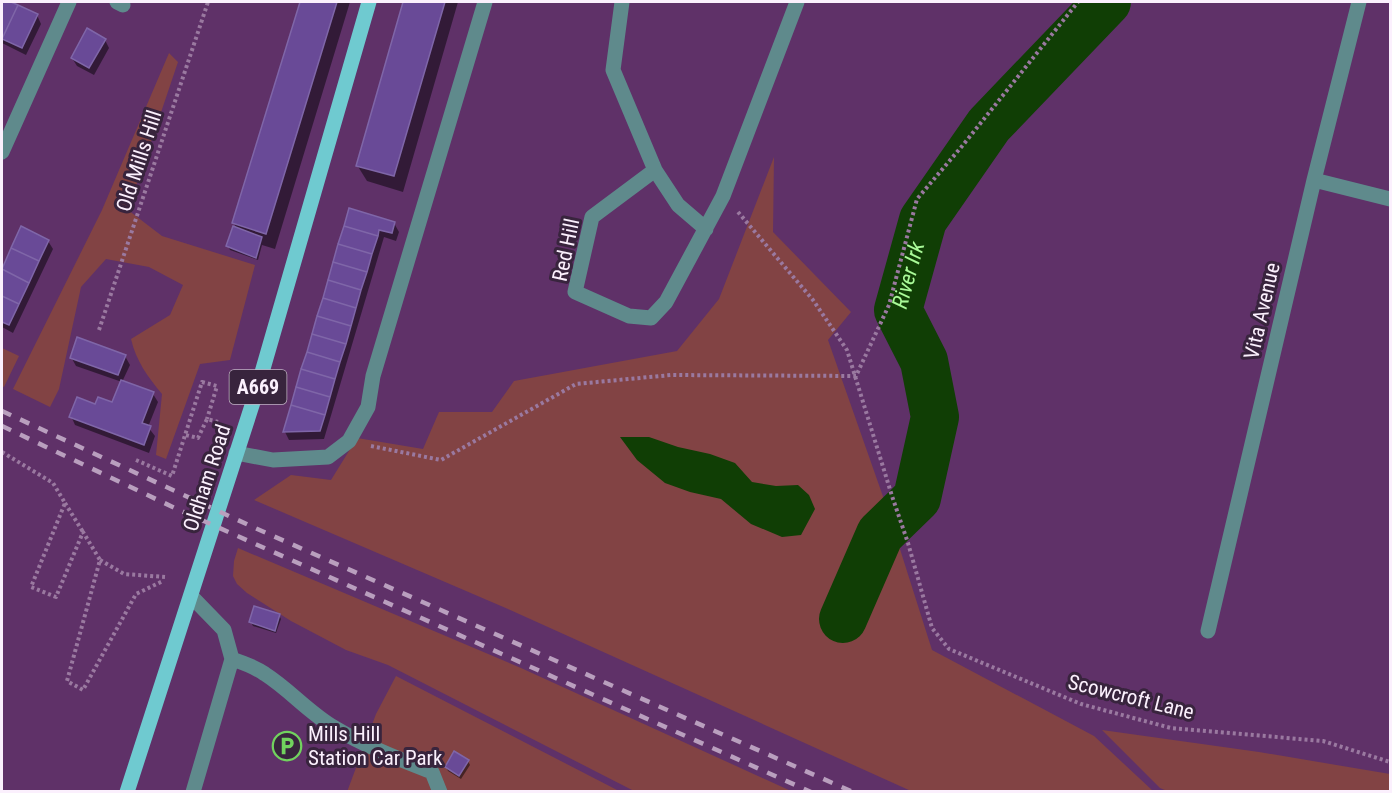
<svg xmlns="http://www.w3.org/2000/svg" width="1392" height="793" font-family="'Roboto Condensed',sans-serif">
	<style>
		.green { fill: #824344 }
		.water { fill: #103e05 }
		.shadow { fill: #0007 }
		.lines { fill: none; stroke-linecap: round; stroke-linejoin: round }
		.river { stroke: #103e05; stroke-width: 48 }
		.building { fill: #694a97; stroke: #7f66a8; stroke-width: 1.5 }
		.path { stroke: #9a79a0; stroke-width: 4; stroke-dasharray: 3 3; stroke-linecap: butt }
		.minor { stroke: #5f8a8c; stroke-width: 15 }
		.major { stroke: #6fcad0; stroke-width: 15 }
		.rail { stroke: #b99fbe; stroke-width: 4.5; stroke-dasharray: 10 10; stroke-linecap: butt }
		.labels { text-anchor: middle; stroke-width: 6; stroke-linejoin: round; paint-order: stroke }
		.shield { fill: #38243d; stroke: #c0b3c3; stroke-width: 1.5 }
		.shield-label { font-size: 20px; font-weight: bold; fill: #fbf0fd }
		.street-label { font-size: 21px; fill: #fbf0fd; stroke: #38243d }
		.poi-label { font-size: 21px; fill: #fbf0fd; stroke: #38243d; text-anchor: start }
		.water-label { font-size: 22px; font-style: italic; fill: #a9fa98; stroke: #38243d }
	</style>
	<rect width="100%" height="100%" fill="#5f3168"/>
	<path class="green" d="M169,53L178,62L128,210L162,236L255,265L230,360L200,364L166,459L156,455L162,394C148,377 136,361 131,339L170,315L183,285L149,267L106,259L81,287L59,389L50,407L13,389L102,210Z
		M774,157L773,232L851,312L828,340L886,505L932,650L1094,736L1153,791H911L508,609L254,500L291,475L331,480L357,438L423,449L439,412H492L514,381L677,351L719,299Z
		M2,348L19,356L4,387L2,386Z
		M238,548L521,668L791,791H634L388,665L346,650L291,621L247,593L237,584L233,576L234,561Z
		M396,676L619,791L347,792L376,714Z
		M1102,730L1259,752L1390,774V791H1167L1160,788Z"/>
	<path class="water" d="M620,437H649L678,447L710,454L735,463L752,482L776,486L798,485L809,495L815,509L801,535L782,537L751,524L721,499L690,492L665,483L637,460Z"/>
	<path class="shadow" d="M2,2H7L37,15L41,24L26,55L2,43Z
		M302,2H350L275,249L262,245L258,260L230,250L228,246L237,229L234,223Z
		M404,2H458L403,192L367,181L357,165Z
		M105,40L109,48L94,75L77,66L72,58Z
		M350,210L394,223L399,232L396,241L384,237L324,439L289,440L285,432Z
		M22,228L48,241L53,249L13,333L2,327V272Z
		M125,356L130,365L122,382L153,394L158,402L148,427L155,436L149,453L75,425L71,416L96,406L113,404L122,382L76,366L71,357Z
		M279,615L281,619L276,633L253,626L251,622Z
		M468,761L470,765L461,779L448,771L446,767Z"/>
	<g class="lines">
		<path class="river" id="s1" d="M843,619L880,534L917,498L935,417L924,361L898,310L923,220L989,125L1107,2"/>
	</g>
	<path class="building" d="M2,2H11L18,5L2,39Z
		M300,2H337L266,234L232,223Z
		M403,2H445L394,176L356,166Z
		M18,5L38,14L22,48L2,39Z
		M87,28L106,39L89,68L71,58Z
		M349,208L395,222L392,233L379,230L378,236L344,226Z
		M21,226L49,240L39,261L11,248Z
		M233,226L262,237L256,258L226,246Z
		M344,226L378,236L372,254L338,244Z
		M338,244L372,254L367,272L333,262Z
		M11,248L39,261L29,283L2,269Z
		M333,262L367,272L361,290L328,280Z
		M2,269L29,283L19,304L2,296Z
		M328,280L361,290L356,308L323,298Z
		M2,296L19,304L9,325L2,322Z
		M323,298L356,308L351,326L317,316Z
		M317,316L351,326L346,344L312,334Z
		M312,334L346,344L340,362L307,352Z
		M77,337L126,355L118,375L70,358Z
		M307,352L340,362L335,379L301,369Z
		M301,369L335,379L330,397L296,387Z
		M121,380L154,392L142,423L151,426L144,445L69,417L77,397L95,404L98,397L112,402Z
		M296,387L330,397L325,415L291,405Z
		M291,405L325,415L320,431L283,432Z
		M254,606L280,614L275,631L249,622Z
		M454,751L469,760L459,776L445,767Z"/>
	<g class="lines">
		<path class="path" d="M738,212L813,300L847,350L892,496L908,543L932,628L949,649L1081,704L1171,728L1323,741L1390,762
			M99,330L208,2
			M186,435L198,438L207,419L218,422
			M371,446L441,460L576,384L671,375L856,376L889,305L917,199L963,145L1078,2
			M2,452L53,483L65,503L31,587L56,597L83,532L100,560L67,681L83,690L136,594L163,581
			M136,460L172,476L202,382L217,386L207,419
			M65,503L83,532
			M100,560L124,574L165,577"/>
		<path class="minor" d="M117,2L123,5
			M622,2L613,70L655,170L678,205L706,229
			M2,152L69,2
			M655,170L592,217L575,292L629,316L651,318L666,302L723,196L797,2
			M1314,180L1390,199
			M236,453L273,460L328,457L349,441L368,407L373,376L485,2
			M191,596L224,630L232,659L193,792
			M1208,631L1314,180L1359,2
			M232,659C244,663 255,667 265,674C290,690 309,713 335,728C365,746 399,759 432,772L440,792"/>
		<path class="major" d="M127,792L256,393L369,2"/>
		<path class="rail" d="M2,411L255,528L853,792
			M2,426L177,509L811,792"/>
	</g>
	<defs>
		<g id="parking-ring" transform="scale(1.5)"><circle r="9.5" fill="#38243d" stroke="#71d25e" stroke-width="1.5"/><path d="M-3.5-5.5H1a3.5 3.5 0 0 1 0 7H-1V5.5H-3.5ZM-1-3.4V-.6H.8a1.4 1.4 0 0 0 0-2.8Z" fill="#71d25e"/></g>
	</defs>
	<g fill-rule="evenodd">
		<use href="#parking-ring" x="287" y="746"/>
	</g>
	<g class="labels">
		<rect class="shield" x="229.5" y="370" width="57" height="34" rx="4.5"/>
		<g class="shield-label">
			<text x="258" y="394">A669</text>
		</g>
		<g class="street-label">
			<text transform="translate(139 161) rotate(-72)" y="7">Old Mills Hill</text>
			<text transform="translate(566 250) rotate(-78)" y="7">Red Hill</text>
			<text transform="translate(1262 311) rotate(-77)" y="7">Vita Avenue</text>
			<text transform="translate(207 478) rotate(-72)" y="7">Oldham Road</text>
			<text transform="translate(1131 697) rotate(14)" y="7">Scowcroft Lane</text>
		</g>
		<g class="poi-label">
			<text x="308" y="741">Mills Hill<tspan x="308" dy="24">Station Car Park</tspan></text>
		</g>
		<g class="water-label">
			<text dy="8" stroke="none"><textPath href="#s1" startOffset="378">River Irk</textPath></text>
		</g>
	</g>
	<rect width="1392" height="793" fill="none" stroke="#fbf0fd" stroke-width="6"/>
</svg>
